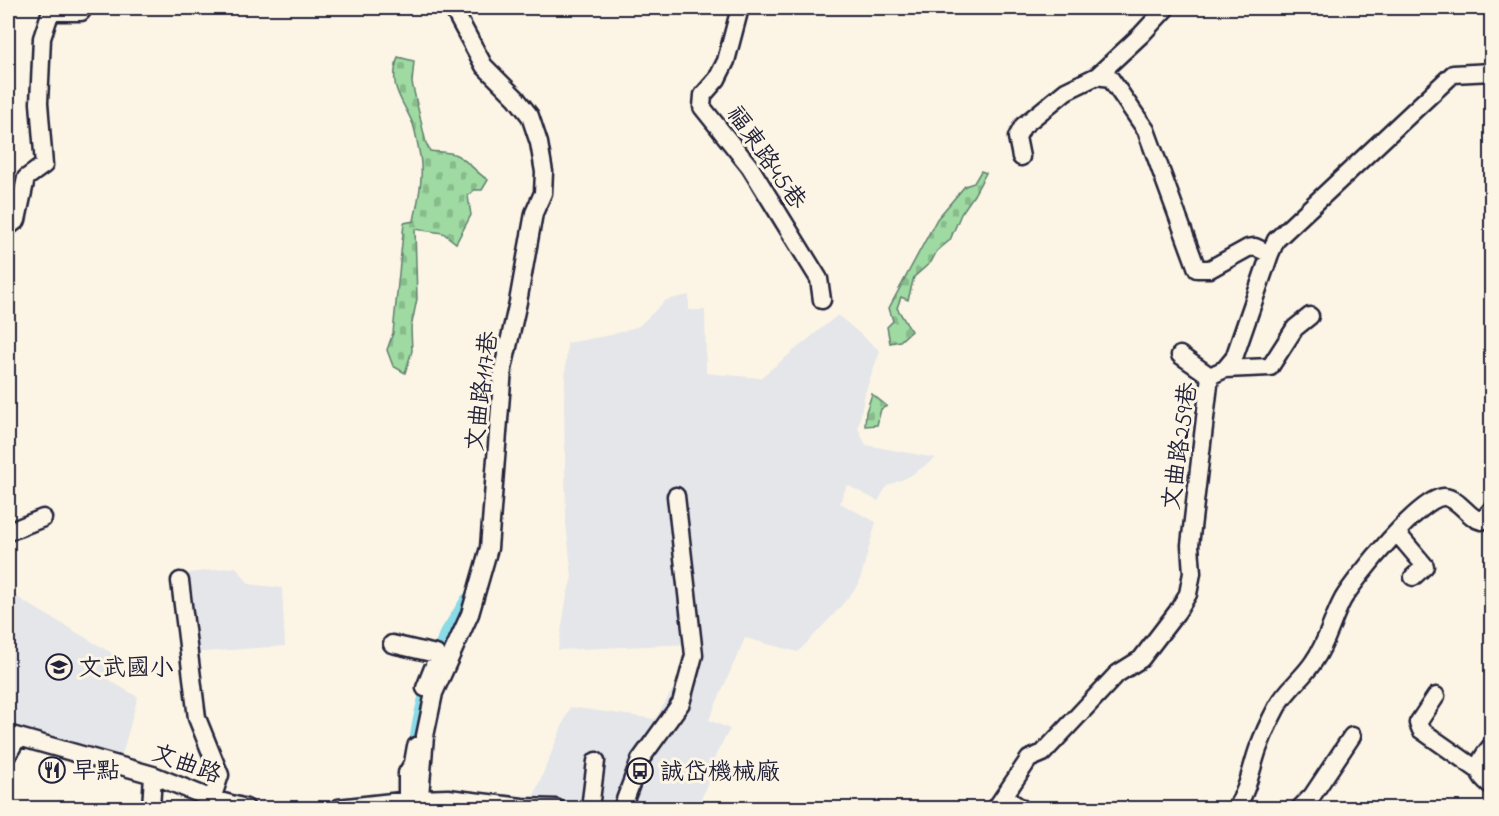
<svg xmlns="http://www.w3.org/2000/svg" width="1499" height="816" font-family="'Indie Flower','LXGW WenKai TC',sans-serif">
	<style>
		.built { fill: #e4e6e9 }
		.cemetery { fill: url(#cemetery-stones); stroke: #607e6e; stroke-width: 1.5 }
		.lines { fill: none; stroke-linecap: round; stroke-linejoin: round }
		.canal { stroke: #8adae8; stroke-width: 12 }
		.minor-casing { stroke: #22223b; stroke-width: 21 }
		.minor { stroke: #fcf5e5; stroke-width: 16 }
		.labels { text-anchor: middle; stroke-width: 6; stroke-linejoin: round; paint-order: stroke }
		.street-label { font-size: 24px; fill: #22223b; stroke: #fcf5e5 }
		.poi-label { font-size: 24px; fill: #22223b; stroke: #fcf5e5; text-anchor: start }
	</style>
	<defs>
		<pattern id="cemetery-stones" width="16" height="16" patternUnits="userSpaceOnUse" patternTransform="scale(1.5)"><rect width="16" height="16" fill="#9edaa1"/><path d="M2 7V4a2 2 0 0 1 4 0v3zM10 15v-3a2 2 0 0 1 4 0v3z" fill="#88bb8c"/></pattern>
	</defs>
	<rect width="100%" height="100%" fill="#fcf5e5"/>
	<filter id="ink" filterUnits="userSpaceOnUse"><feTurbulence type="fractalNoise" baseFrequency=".0167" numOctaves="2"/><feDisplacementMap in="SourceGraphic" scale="12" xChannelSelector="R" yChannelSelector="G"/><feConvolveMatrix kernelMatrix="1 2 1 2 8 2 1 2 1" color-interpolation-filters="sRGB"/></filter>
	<g filter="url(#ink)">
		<path class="built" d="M689,295V310H705L706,373L760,378L838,315L880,351L865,393L858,428L866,445L936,458L910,476L887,486L878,501L847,485L840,503L876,522L859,584L836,612L798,652L745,638L709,720L730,729L716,754L706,789L696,808H618L533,798L570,707L655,719L692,658L690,644L558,650L567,595L572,577L566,524L564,400L567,343L611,335L639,326L666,300Z
			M236,567L249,584L282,588L285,646L190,653L188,573Z
			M8,592L115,655L107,679L138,697L120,762L83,746L8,727Z"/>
		<path class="cemetery" d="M398,57L414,61L412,83L426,143L430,151C437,152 447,152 454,154C466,158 476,173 488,180L482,190H474L468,196L471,215L456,243L443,233L415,229L417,299L411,328L412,351L405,373L393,366L387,350L393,333L404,223L414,221C418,200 424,177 420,156C418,146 416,133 413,124C402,98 388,88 398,57Z
			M981,171L986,173L974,195L961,214L950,240L937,251L931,262L914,277L908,300L901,297L897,308L911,331L900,341L890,343L887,327L893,321L889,308L937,219L965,186L974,183Z
			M872,394L887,406L881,409L877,425L865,426L866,412Z"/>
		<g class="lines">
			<path class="canal" d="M436,661L444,636L467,599
				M415,754C415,729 422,705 429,681"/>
			<g class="minor-casing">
				<path id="minor" d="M740,8L726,61L717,79L703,95L702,107L750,167L819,279L822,300
					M51,12H81L84,8
					M1097,76L1110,78L1146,130L1197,269H1210L1248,248L1255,247L1270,254
					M1021,157L1017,137L1023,126L1066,91L1097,76L1141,35L1166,8
					M8,227L17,220L26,178L44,165L39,103L42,38L52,8
					M1180,355L1210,376
					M1225,369L1270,367L1295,328L1310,316
					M8,532L43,518
					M1397,533L1425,566L1413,577
					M180,581L197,718L220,775L212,799
					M392,644L436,654L437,658L425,688
					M1436,696L1418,723L1421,730L1478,770
					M8,734L153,775L212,799L246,808
					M1492,745C1478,761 1472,772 1492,786
					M8,754L18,737
					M1004,797L1021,808
					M407,800V773L413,763L416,746
					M151,808L153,775
					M338,808L419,799L448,798L522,807L556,808
					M419,808L425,736L434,693L470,614L489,548L503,369L518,302L534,213L543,193L544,172L539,143L530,116L516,98L484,66L456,14V8
					M590,808L596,761
					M622,808L640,760L681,703L694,655L676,496
					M996,808L1029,759L1043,753L1117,674L1141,659L1177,612L1188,594L1192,573L1190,545L1210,376L1225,369L1234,358L1270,254L1276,240L1453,74L1492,72
					M1236,808C1248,790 1251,769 1258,749C1263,735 1270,720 1277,707C1286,690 1304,677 1314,661C1327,643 1332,619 1343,599C1355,579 1421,496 1444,497C1460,498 1468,519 1482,521L1492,509
					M1300,808L1312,796L1352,736"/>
			</g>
			<use href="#minor" class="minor"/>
		</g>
	</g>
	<defs>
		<g id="school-ring" transform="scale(1.35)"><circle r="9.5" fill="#fcf5e5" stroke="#22223b" stroke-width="1.5"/><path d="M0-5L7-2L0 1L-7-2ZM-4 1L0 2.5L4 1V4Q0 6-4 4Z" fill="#22223b"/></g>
		<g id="restaurant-ring" transform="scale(1.35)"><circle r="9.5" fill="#fcf5e5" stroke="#22223b" stroke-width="1.5"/><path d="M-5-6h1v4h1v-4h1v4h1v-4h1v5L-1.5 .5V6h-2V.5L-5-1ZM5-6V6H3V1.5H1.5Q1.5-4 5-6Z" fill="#22223b"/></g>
		<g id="bus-ring" transform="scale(1.35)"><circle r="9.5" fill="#fcf5e5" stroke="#22223b" stroke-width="1.5"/><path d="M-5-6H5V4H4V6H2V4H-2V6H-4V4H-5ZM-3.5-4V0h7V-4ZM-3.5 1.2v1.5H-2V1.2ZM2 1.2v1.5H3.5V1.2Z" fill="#22223b"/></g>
	</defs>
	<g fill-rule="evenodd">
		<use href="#school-ring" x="59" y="667"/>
		<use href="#restaurant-ring" x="52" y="770"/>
		<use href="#bus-ring" x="640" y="771"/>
	</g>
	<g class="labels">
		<g class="street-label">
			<text transform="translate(767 157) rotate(55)" y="8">福東路45巷</text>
			<text transform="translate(481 391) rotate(-83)" y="8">文曲路117巷</text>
			<text transform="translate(1179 446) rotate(-82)" y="8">文曲路259巷</text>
			<text transform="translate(187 763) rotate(20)" y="8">文曲路</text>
		</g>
		<g class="poi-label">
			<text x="78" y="675">文武國小</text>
			<text x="72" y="778">早點</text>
			<text x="660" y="779">誠岱機械廠</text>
		</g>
	</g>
	<rect width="1499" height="816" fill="none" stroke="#fcf5e5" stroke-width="30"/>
	<rect x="15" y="15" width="1469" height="786" fill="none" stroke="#22223b" stroke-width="2" filter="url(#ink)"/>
</svg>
